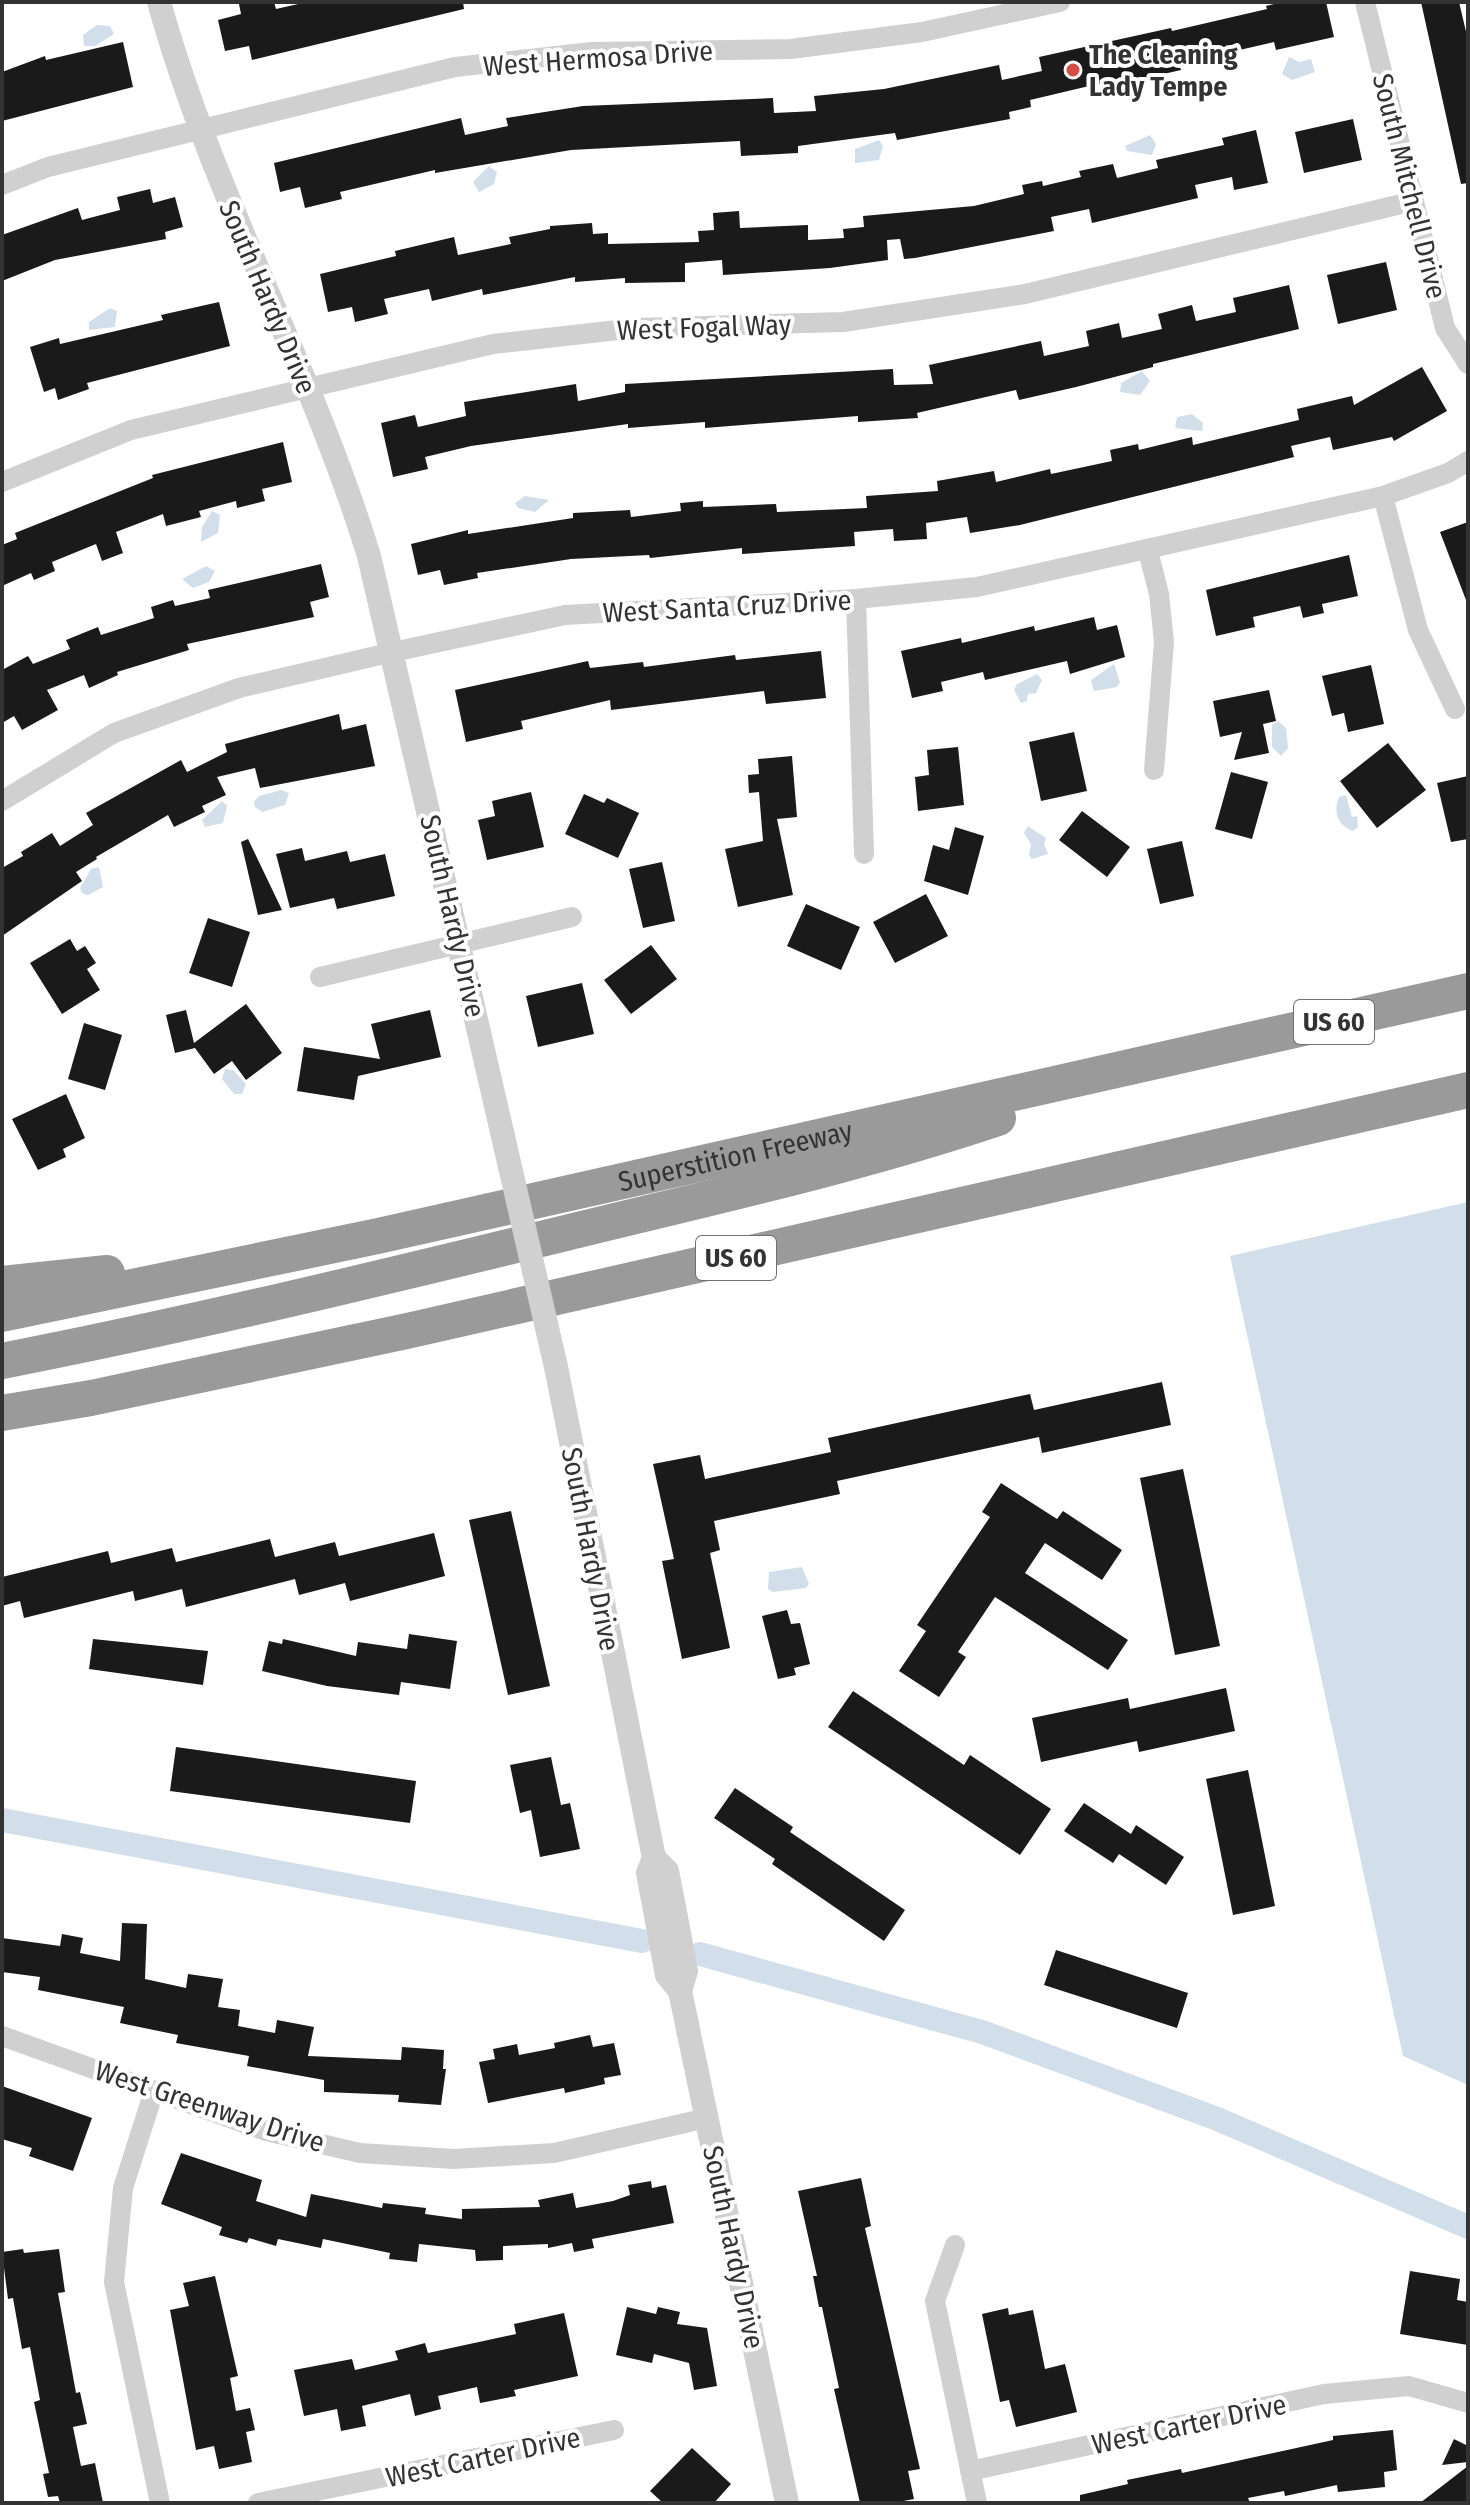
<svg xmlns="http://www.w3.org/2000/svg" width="1470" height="2505" font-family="'Fira Sans Condensed',sans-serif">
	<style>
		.water { fill: #d2dfeb }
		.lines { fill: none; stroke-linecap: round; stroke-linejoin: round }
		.canal { stroke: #d2dfeb; stroke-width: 24 }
		.building { fill: #1a1a1a }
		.minor { stroke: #d0d0d0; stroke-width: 20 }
		.tertiary { stroke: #d0d0d0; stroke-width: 24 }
		.motorway { stroke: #9a9a9a; stroke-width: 36 }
		.tertiary-bridge { stroke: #d0d0d0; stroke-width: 24 }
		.poi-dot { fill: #d54c49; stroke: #fff; stroke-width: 3 }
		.labels { text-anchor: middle; stroke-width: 8; stroke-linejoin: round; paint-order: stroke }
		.shield { fill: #fff; stroke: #707070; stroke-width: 2 }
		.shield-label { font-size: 26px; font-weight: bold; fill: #333 }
		.poi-label { font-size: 28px; font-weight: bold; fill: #333; stroke: #fff; text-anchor: start }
		.street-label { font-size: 28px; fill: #333; stroke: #fff }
	</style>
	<rect width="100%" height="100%" fill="#fff"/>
	<path class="water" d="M97,25L110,26L114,34L95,46H84L83,35Z
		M1289,57L1299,62L1311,59L1315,72L1292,80L1282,74Z
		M1150,135L1156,144L1152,155L1127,151L1125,146Z
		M879,140L883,146L879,160L855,163V149Z
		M489,166L497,172L494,184L479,192L473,182Z
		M110,308L117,311L115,327L89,330V322Z
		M1142,371L1150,381L1140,395L1120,392L1121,383Z
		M1192,414L1203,423L1202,431L1175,428L1177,417Z
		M525,496L549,500L535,512L518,508L515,503Z
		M212,511L220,515L218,533L201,542L202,527Z
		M206,566L215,571L209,582L193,588L182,579Z
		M1114,664L1120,682L1117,687L1094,691L1091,680Z
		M1037,674L1042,680L1036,693L1028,694L1027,701L1021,703L1014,690L1017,684Z
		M1278,721L1286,728L1288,748L1281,756L1272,747V725Z
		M281,790L289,793L285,805L262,812L255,807L254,802L259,796Z
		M1346,795L1352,817L1357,816L1358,827L1353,831C1337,825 1333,812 1339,797Z
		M222,801L227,806L223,823L205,827L202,820Z
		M1028,826L1046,838L1044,844L1048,854L1032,859L1029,855L1031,844L1024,833Z
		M99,867L103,887L88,895L82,893L80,888L91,869Z
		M225,1069L233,1070L246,1084L242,1094H234L222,1079Z
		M1468,1202V2085L1403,2056L1230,1256Z
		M802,1567L809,1584L806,1588L773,1592L768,1589L769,1572Z"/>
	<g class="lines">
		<path class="canal" d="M2,1820L642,1941
			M700,1954L982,2032L1215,2118L1468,2227"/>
	</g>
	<path class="building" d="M249,2H274L276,9L307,2H463L464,9L252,60L249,46L225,51L218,20L241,14L239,4Z
		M1282,2H1326L1334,37L1276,50L1274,42L1179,64L1181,70L1124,83L1123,78L1030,100L1031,107L1009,112L1010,119L897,140L895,133L798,146V153L741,156L740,141L571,150L435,173V170L340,192L342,199L305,208L300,187L280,192L274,163L461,118L465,135L508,126L506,118L583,106L773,98L774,113L816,111L814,96L884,89L999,65L1002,80L1042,71L1039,57L1171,28L1172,31L1267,9L1266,6Z
		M1421,2H1459L1468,40V183L1461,184Z
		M123,42L133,87L2,121V72L45,56L46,60Z
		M1353,119L1362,160L1304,173L1295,132Z
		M1256,130L1268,183L1234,190L1232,177L1195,185L1198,198L1092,223L1089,209L1051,217L1054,231L915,258L904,259L900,239L887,240L888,260L830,268L723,275L722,260L685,263V282L625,283V278L575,282V277L483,295L482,289L432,301L429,289L384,299L388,314L355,322L352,307L328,312L320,274L396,256L395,251L454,237L458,255L511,244L509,237L550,229V226L592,223L593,234L608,233V244L699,242L698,231L714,230L713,213L739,211L740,228L808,225V240L844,238L843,229L864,227L863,216L974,206L1024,194L1022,185L1042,181L1043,186L1081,177L1079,171L1113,164L1117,178L1158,168L1156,160L1224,145L1222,138Z
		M150,189L153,203L175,197L183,227L165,232L166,239L55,260L2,281V235L78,208L82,220L120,210L117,197Z
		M1386,262L1397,310L1338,324L1327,275Z
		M1289,285L1299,329L1153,364V367L1076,387L1019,400L1016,390L917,413L918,418L858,422V416L705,428V422L628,428V424L471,446L425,457L428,469L393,477L381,423L415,415L418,427L466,416L464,402L576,384L578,401L625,392V384L893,369L894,385L933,384L929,365L1041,341L1044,356L1089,346L1086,331L1119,323L1122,338L1162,329L1158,314L1192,305L1196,321L1236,312L1233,298Z
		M219,302L230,346L87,383L89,389L58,400L55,388L44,392L30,347L59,338L60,344L163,320L161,315Z
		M1422,367L1447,411L1394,441L1392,437L1333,450L1330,437L1291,446L1294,457L1020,525L970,533L967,517L926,523L927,539L894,541L893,529L854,532L855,546L742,554V548L650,558L649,555L571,559L477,573L478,578L444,585L440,570L418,575L411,544L468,530V534L573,518V513L630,510L631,517L681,511L680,503L703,501V507L776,504L777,512L867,508L866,496L938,491L937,481L994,471L996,482L1050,469L1051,474L1112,461L1110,450L1138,444L1139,450L1192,437L1193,445L1299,420L1297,409L1352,396L1354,405Z
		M283,442L292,482L262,489L265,501L237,508L236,501L199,511L201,517L166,526L163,514L116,532L123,553L102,561L96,544L52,562L55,571L34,580L31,573L2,586V545L17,539L15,533L153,478L152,475Z
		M1468,522V600H1466L1440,532Z
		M1349,555L1358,596L1322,604L1324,613L1303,618L1300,606L1253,617L1255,627L1216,636L1206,590Z
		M321,564L329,597L310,602L314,617L187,644L189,650L117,672L118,675L89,688L84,675L47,690L58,710L22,730L14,716L2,723V670L28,656L33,664L70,649L66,640L98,627L101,635L154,618L151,607L173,600L175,606L210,598L208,590Z
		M1094,617L1097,630L1117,625L1125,657L1070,674L1067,661L985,680L983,672L941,682L943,691L912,698L901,651L961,638L962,643L1034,626L1035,631Z
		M821,651L826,698L766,704L764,691L611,710L610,700L521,721L523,729L466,742L455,690L588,661L590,668L643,662L644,667L735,655L736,660Z
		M1371,665L1384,724L1348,732L1344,713L1332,716L1322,676Z
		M1269,690L1276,721L1263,724L1269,753L1234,760L1242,732L1220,737L1213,701Z
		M339,714L342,730L366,724L375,766L260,788L255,768L217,777L226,795L202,806L205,812L174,827L168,815L96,857L97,859L76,872L82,881L2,936V868L23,856L21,852L52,833L60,846L93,825L86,813L181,760L187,772L227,752L225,744Z
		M1074,732L1087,791L1041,801L1029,742Z
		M1388,743L1426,790L1377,828L1340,781Z
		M958,747L964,805L918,811L915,777L929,775L927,750Z
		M792,756L797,817L777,819L793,895L738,907L725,849L763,841L759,792L749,793L748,775L759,774L758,759Z
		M1231,772L1268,782L1252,839L1215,829Z
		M1468,776V839L1451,842L1437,783Z
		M531,792L544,847L487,860L478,820L495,816L492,801Z
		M584,794L604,803L607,798L639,813L618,858L565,834Z
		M1082,811L1130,847L1107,877L1059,840Z
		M955,827L984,836L968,895L924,881L933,845L949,850Z
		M248,839L282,910L258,915L241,842Z
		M1182,841L1194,896L1160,904L1147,849Z
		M302,848L305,861L347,851L350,862L385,854L395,896L337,909L334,898L290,908L276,854Z
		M662,862L675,921L643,928L629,869Z
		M926,894L948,936L895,963L873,922Z
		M806,904L860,927L841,970L787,946Z
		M208,918L250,932L232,987L189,973Z
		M70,939L77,951L85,946L96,963L87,969L100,990L62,1014L30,963Z
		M651,945L677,979L631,1014L604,980Z
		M582,983L594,1034L538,1047L526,996Z
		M246,1004L282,1053L246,1080L232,1061L214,1074L195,1048L175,1053L166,1015L186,1010L194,1043Z
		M430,1010L441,1057L358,1076L354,1100L297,1091L304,1047L380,1059L371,1024Z
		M84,1023L122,1035L105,1090L68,1079Z
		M66,1094L85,1138L63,1149L66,1157L38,1170L12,1119Z
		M1162,1382L1171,1425L1042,1453L1039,1437L837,1481L840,1494L714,1521L720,1550L710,1553L730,1648L682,1659L662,1561L674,1559L653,1464L700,1455L705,1479L831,1452L828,1438L1030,1394L1034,1410Z
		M1183,1469L1220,1646L1175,1655L1140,1478Z
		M1001,1483L1057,1519L1063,1511L1122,1550L1102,1580L1045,1543L1025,1573L1128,1640L1108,1670L995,1597L958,1652L966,1657L939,1697L899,1671L926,1631L917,1625L990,1517L982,1512Z
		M511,1511L550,1686L508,1695L469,1520Z
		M434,1533L445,1576L350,1601L345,1583L299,1595L295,1579L186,1607L182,1589L135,1601L133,1591L24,1618L20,1601L2,1606V1577L108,1551L111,1563L172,1548L176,1562L270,1539L275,1557L335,1542L339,1556Z
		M787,1610L791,1624L800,1623L810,1664L794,1668L796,1675L778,1679L762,1616Z
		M409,1634L457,1641L450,1689L401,1682L399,1695L327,1686L262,1671L269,1641L282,1644L283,1639L356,1656L358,1642L407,1649Z
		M93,1639L208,1651L203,1685L89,1669Z
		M1226,1688L1235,1731L1139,1752L1137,1741L1041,1762L1032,1718L1128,1698L1130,1709Z
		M853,1691L964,1765L970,1755L1051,1809L1020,1855L828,1727Z
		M176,1747L416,1781L410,1823L170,1791Z
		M551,1757L561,1805L570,1803L580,1849L540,1857L531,1810L520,1813L510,1765Z
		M1248,1770L1275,1906L1233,1915L1206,1779Z
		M735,1788L793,1827L790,1832L905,1910L884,1941L772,1864L775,1859L714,1818Z
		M1084,1803L1131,1834L1136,1825L1184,1857L1166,1885L1119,1854L1113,1863L1064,1831Z
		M122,1923L147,1924L145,1979L186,1988L188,1974L223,1979L218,2007L240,2010L238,2026L275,2033L277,2020L314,2027L308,2056L401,2060L402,2047L444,2050L443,2069H446L441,2105L398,2102L399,2095L324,2092V2080L247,2066L249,2056L176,2043L178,2035L120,2023L124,2007L38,1990L40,1977L2,1972V1938L60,1946L62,1934L83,1938L80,1953L120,1961Z
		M1056,1950L1188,1993L1177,2028L1044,1985Z
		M590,2035L593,2047L614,2043L621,2075L604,2078L605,2084L565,2093L564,2088L488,2103L479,2062L495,2059L493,2049L517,2044L519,2055L555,2048L554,2043Z
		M2,2086L92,2118L73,2171L29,2156L32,2148L2,2139Z
		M181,2153L262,2180L256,2201L306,2217L311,2194L382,2208L383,2203L426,2208L425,2214L462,2219V2209L540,2207L538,2200L573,2193L576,2208L613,2201L630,2195L628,2185L651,2181L652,2188L666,2185L674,2223L592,2239L594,2248L574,2252L572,2243L548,2248V2244L503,2246V2260L476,2261L475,2250L419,2244L417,2262L389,2259L390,2253L323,2239L321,2248L278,2239L276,2246L249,2238L247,2243L219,2235L222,2227L161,2204Z
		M861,2178L871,2226L865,2228L920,2469L908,2471L914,2499L893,2503H860L834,2389L839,2388L822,2307H819L813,2276H817L798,2191Z
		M23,2249L24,2253L59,2249L65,2292L58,2293L76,2393L80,2392L87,2424L73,2427L81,2466L95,2463L103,2503H60L58,2496L48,2497L43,2474L49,2473L34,2402L40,2400L30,2347L22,2349L13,2298L8,2299L2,2252Z
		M1410,2271L1460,2279L1457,2300L1468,2302V2345L1400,2334Z
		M215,2276L238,2376L230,2378L236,2411L250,2408L255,2430L246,2432L252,2462L219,2469L214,2446L196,2450L170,2310L189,2306L183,2283Z
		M627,2307L656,2314L658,2307L680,2312L677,2324L707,2328L717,2386L694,2390L689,2363L654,2354L652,2363L616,2355Z
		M1008,2308L1009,2315L1033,2310L1045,2369L1065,2364L1077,2412L1016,2427L1009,2400L1000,2402L982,2314Z
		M564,2313L578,2376L514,2390L516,2396L480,2403L477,2387L438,2396L441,2409L415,2416L410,2394L362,2406L366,2426L341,2431L337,2409L304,2416L294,2370L352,2359L355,2370L398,2360L395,2351L425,2343L428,2353L516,2334L514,2324Z
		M1393,2430L1397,2470L1384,2472L1385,2487L1338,2492L1337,2485L1285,2496L1284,2491L1248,2498L1250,2503H1080V2495L1128,2484L1127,2480L1181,2469L1182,2473L1333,2440V2436Z
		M1454,2439L1468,2446V2462L1442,2465Z
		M692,2448L731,2484L714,2503H663L650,2491Z
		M1468,2466V2503H1420L1446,2483Z"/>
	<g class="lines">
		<path class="minor" d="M1365,2L1445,328L1468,364
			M2,185L48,167L455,67L592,52L791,49L922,32L1060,2
			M2,482L131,430L493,344L636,328L843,322L1025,294L1414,201
			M1383,496L1418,630L1455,709
			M1148,551L1159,594L1164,642L1154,770
			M856,599L864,854
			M2,801L114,733L239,688L393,652L565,615L856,599L977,587L1383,496L1448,473L1468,461
			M320,977L572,917
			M2,2036L266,2131L360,2153L454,2159L554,2153L707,2118
			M154,2091L123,2188L114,2282L160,2503
			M955,2245L935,2301L977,2503
			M970,2471L1324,2394L1409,2386L1468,2403
			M258,2503L614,2430"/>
		<path class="tertiary" d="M159,2C212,193 311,367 369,556L505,1145
			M556,1367L654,1858L667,1871L675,1912L686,1971L680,1991
			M654,1858L648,1873L667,1975L680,1991L787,2503"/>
		<g class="motorway">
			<path d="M2,1284L107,1273"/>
			<path id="s1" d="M2,1314L378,1236L1468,991"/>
			<path d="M2,1361C197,1323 389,1276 582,1229C721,1195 861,1164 998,1118"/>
			<path d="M2,1413L91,1398L407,1331L1468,1090"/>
		</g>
		<path class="tertiary-bridge" d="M505,1145L556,1367"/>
	</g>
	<circle class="poi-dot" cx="1073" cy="70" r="8"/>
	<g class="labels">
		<g class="shield">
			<rect x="1294" y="1000" width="80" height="44" rx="6"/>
			<rect x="696" y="1236" width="80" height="44" rx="6"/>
		</g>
		<g class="shield-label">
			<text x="1334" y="1031">US 60</text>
			<text x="736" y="1267">US 60</text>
		</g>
		<g class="poi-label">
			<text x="1089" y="64">The Cleaning<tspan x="1089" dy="32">Lady Tempe</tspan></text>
		</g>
		<g class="street-label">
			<text transform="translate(598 58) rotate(-4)" y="10">West Hermosa Drive</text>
			<text transform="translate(1410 186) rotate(76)" y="10">South Mitchell Drive</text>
			<text transform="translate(268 297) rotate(67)" y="10">South Hardy Drive</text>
			<text transform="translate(704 327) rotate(-2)" y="10">West Fogal Way</text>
			<text transform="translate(727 606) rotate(-3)" y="10">West Santa Cruz Drive</text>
			<text transform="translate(453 916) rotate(77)" y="10">South Hardy Drive</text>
			<text dy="10" stroke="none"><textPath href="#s1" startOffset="750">Superstition Freeway</textPath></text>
			<text transform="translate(591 1549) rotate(79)" y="10">South Hardy Drive</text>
			<text transform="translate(210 2106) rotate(18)" y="10">West Greenway Drive</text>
			<text transform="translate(734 2247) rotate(78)" y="10">South Hardy Drive</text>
			<text transform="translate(1189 2424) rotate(-12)" y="10">West Carter Drive</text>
			<text transform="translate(483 2457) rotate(-12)" y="10">West Carter Drive</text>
		</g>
	</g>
	<rect width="1470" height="2505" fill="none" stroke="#333333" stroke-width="8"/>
</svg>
